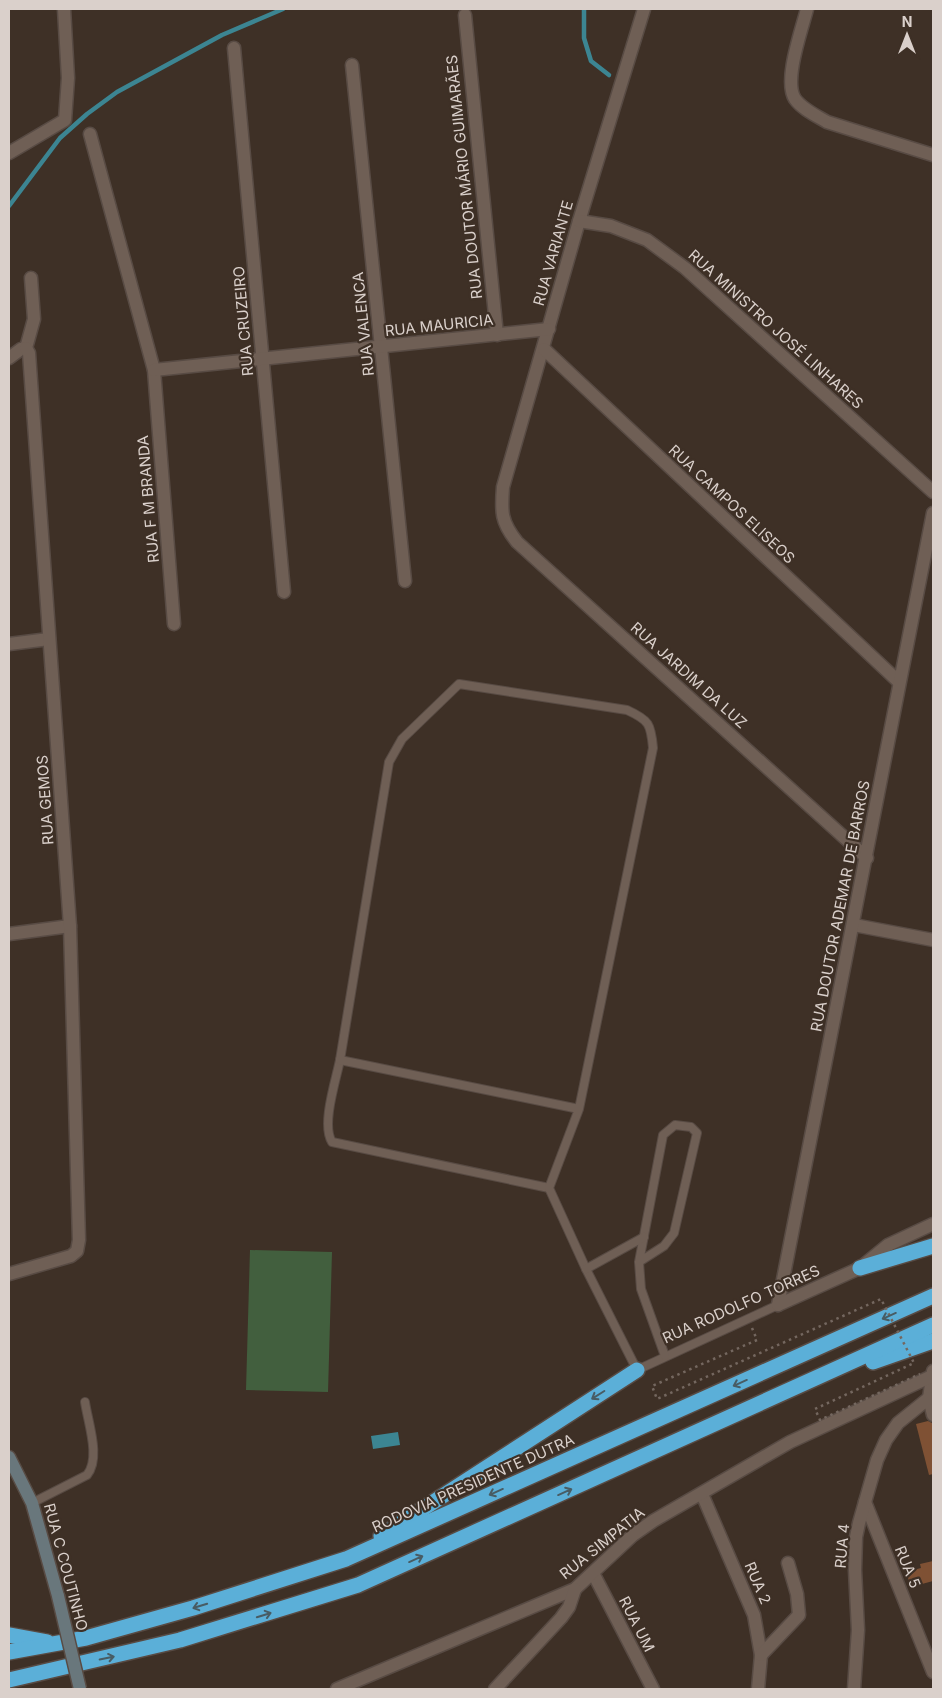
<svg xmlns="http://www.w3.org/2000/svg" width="942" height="1698" viewBox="0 0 942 1698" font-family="Inter,sans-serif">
<rect width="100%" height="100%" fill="#3e3026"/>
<polygon fill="#425f3e" points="250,1250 332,1252 328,1392 246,1390"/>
<polygon fill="#3c8592" points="398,1432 400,1445 373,1449 371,1436"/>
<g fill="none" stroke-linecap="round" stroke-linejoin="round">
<g stroke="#3c8592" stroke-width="4.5">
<polyline points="584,9 584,38 591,61 609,75"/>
<polyline points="9,206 60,138 87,114 117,92 222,35 283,9"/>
</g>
</g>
<g fill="#7f5134">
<polygon points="928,1421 932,1423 933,1426 933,1474 929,1475 916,1424"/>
<polygon points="933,1561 933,1581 911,1587 906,1572 921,1568 920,1564"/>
</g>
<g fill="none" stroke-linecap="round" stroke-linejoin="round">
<g stroke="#584b44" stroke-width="10">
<g id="lane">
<path d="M340 1060C336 1080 321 1125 332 1142L549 1188"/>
<path d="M579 1109 340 1060 389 762 402 739 459 684 627 710C649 720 651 724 653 748L579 1109 549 1188 586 1269 637 1370 778 1305"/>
<polyline points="639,1262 664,1246 674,1233 697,1133 691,1127 675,1125 663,1135 639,1262 641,1289 665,1356"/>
<polyline points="586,1269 644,1237"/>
<path d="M32 1503 87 1475C101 1458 88 1423 85 1402"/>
</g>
</g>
<g stroke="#584b44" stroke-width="15">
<g id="street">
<path d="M644 9 579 221 503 487C501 512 501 522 517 542L867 858"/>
<path d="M807 9C802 29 783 81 795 99 802 109 817 116 827 122L933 155"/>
<polyline points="465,15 497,335"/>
<polyline points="234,48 284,592"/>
<polyline points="352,65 405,581"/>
<polyline points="90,134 154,370 174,624"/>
<polyline points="9,153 65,120 68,78 64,9"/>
<polyline points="579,221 611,226 647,240 685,268 933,492"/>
<polyline points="26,348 34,319 31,278"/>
<polyline points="544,349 899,682"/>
<polyline points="9,358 21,349 26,348"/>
<polyline points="154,370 549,329"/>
<polyline points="9,644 49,639"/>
<polyline points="854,925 933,940"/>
<polyline points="9,934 70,926"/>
<polyline points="9,1274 71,1256 77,1251 79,1240 70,926 29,353 26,348"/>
<polyline points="778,1305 933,513"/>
<polyline points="778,1305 860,1268 888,1245 933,1224"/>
<polyline points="933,1371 929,1398 933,1415"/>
<polyline points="702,1494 754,1615 761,1655 758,1689"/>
<polyline points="865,1502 933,1672"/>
<polyline points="593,1573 653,1689"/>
<polyline points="761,1655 799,1615 797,1594 788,1563"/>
<polyline points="337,1689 575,1589 633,1535 653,1521 790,1442 932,1376"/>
<polyline points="495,1689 561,1618 569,1607 575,1589"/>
<polyline points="854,1689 858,1630 855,1570 856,1537 859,1523 877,1460 886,1440 898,1423 929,1398"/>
</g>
</g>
<g stroke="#584b44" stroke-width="15">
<polyline id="secondary" points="9,1457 32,1503 58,1596"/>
</g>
<g stroke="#584b44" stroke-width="18">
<g id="highway">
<polyline points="860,1268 933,1246"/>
<polyline points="873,1362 933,1341"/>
<polyline points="381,1536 637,1370"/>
<polyline points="9,1635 47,1642"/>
<polyline points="9,1652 86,1638 193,1608 346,1559 933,1296"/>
<polyline points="9,1680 180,1640 358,1585 933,1325"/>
</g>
</g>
<polyline stroke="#74675f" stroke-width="2.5" stroke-dasharray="2.5 4" stroke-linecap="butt" points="752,1328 757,1340"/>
<use href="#lane" stroke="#6f5f55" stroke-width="8"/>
<use href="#street" stroke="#6f5f55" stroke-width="12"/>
<use href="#secondary" stroke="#69777c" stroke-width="12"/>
<use href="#highway" stroke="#5bafd8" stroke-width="15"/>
<g stroke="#584b44" stroke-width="15" stroke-linecap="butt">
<polyline id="secondary-bridge" points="58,1596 80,1689"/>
</g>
<polyline stroke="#74675f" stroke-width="2.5" stroke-dasharray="2.5 4" stroke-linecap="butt" points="757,1340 652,1386 657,1399 881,1299 914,1363 815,1409 820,1420 920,1374"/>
<use href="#secondary-bridge" stroke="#69777c" stroke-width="12"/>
</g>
<defs><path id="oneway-shaft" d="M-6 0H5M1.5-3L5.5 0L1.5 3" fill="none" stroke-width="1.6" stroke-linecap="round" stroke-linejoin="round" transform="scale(1.25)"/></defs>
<g stroke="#485c64">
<use href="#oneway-shaft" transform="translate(889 1316) rotate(156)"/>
<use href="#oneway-shaft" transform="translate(740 1383) rotate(156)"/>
<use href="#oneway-shaft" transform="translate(598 1395) rotate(148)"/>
<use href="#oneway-shaft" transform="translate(496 1492) rotate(156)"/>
<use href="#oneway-shaft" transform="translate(565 1492) rotate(-24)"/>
<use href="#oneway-shaft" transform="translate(416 1559) rotate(-24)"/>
<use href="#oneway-shaft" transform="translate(200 1606) rotate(163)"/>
<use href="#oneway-shaft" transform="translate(264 1615) rotate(-17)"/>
<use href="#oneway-shaft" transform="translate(107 1658) rotate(-12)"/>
</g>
<g text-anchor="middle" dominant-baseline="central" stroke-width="4.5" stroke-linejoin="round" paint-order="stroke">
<g font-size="15" fill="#dad0cb" stroke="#3e3026">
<text transform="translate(464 177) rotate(-96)">RUA DOUTOR MÁRIO GUIMARÃES</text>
<text transform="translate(553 253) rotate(-74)">RUA VARIANTE</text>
<text transform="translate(243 321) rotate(-95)">RUA CRUZEIRO</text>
<text transform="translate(363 324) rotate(-96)">RUA VALENCA</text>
<text transform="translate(439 325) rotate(-6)">RUA MAURICIA</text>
<text transform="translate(776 329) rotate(42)">RUA MINISTRO JOSÉ LINHARES</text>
<text transform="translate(148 499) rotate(-95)">RUA F M BRANDA</text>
<text transform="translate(732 504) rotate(43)">RUA CAMPOS ELISEOS</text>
<text transform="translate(689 675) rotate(42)">RUA JARDIM DA LUZ</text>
<text transform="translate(45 800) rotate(-94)">RUA GEMOS</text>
<text transform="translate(840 906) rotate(-79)">RUA DOUTOR ADEMAR DE BARROS</text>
<text transform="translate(741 1304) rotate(-24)">RUA RODOLFO TORRES</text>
<text transform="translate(473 1483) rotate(-24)">RODOVIA PRESIDENTE DUTRA</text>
<text transform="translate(602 1543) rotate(-39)">RUA SIMPATIA</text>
<text transform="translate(842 1546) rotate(-85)">RUA 4</text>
<text transform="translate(66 1567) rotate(75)">RUA C COUTINHO</text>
<text transform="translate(908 1567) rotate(68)">RUA 5</text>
<text transform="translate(758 1583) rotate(67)">RUA 2</text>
<text transform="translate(637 1624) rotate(63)">RUA UM</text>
</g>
</g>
<rect width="942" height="1698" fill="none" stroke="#dad0cb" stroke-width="20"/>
<g transform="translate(907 35)" stroke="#3e3026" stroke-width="4" paint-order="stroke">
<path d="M0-4L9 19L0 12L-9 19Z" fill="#dad0cb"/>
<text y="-8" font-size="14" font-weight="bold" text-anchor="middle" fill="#dad0cb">N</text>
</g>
</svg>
